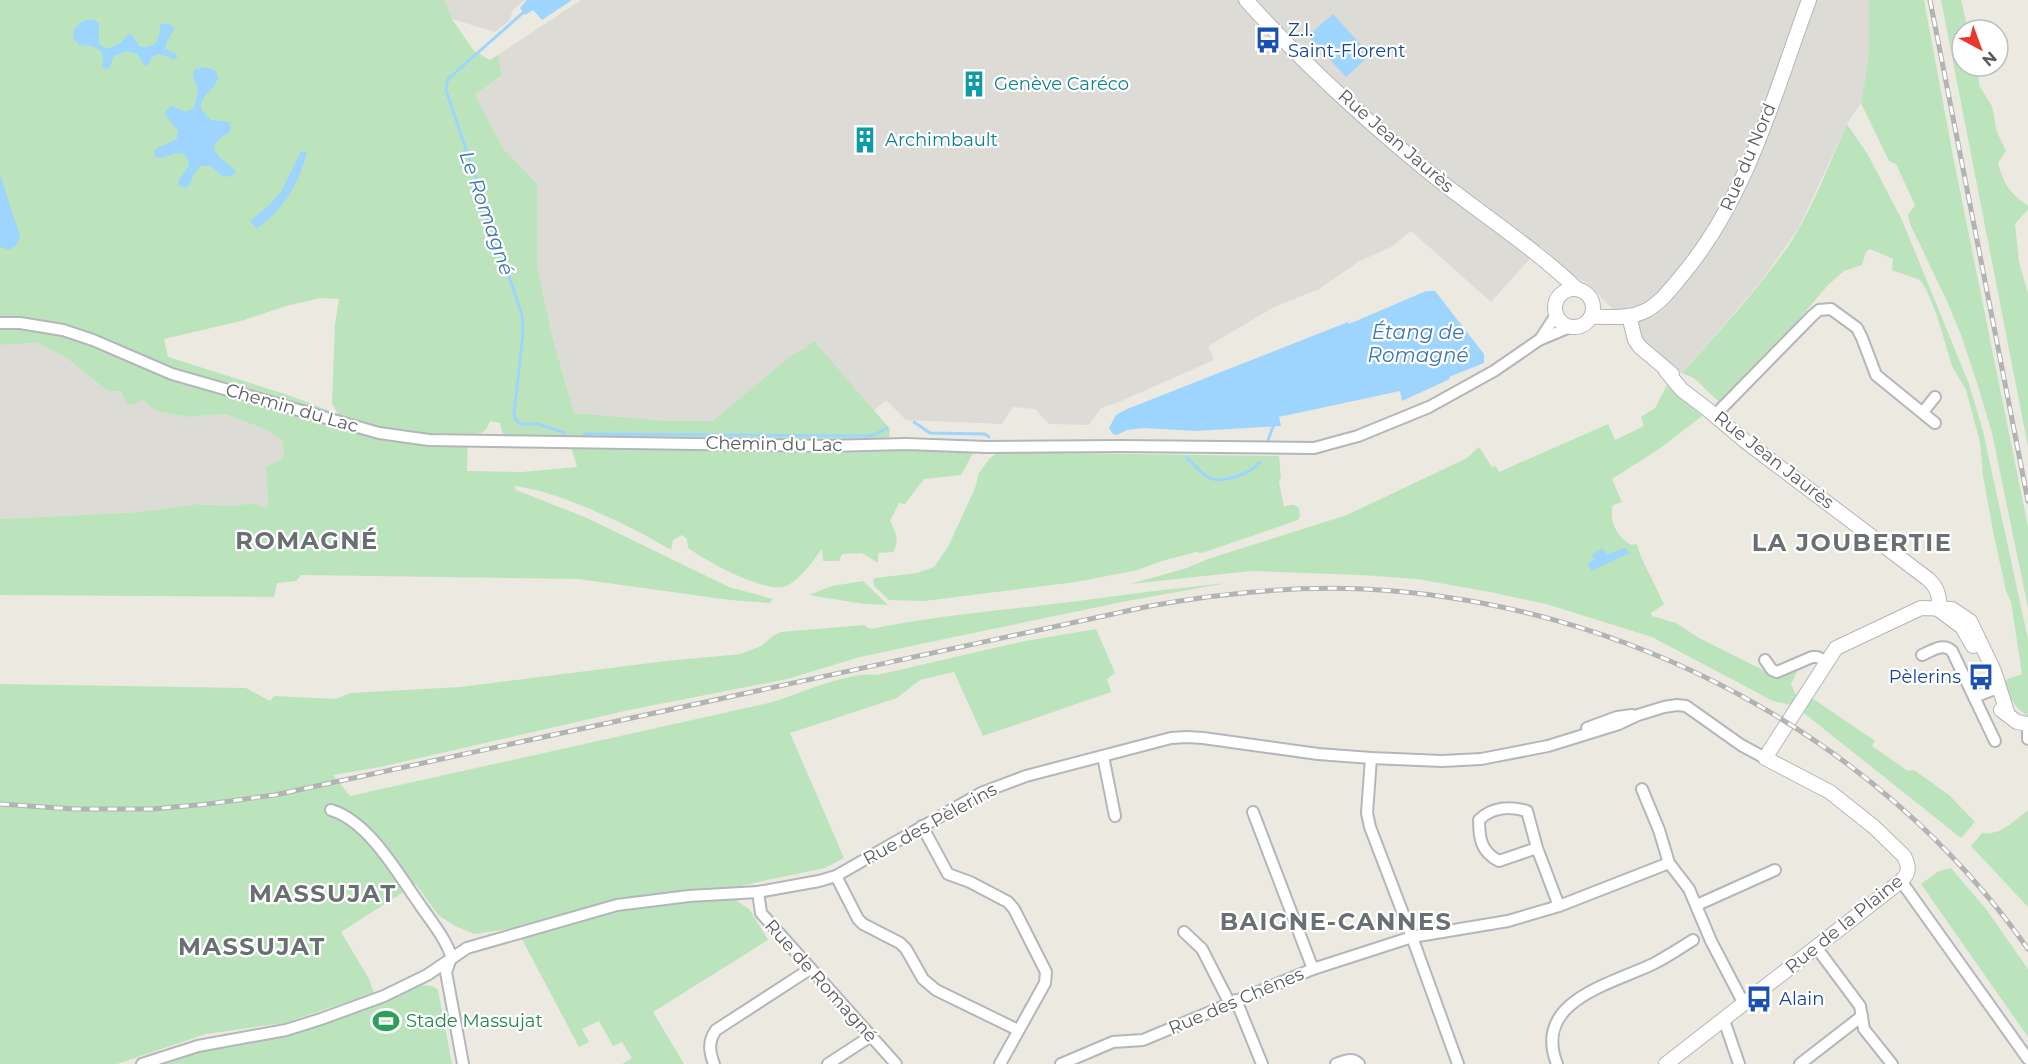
<svg xmlns="http://www.w3.org/2000/svg" width="2028" height="1064" viewBox="0 0 2028 1064" font-family="Montserrat,sans-serif">
<rect width="100%" height="100%" fill="#ece9e0"/>
<g fill="#dddbd5">
<polygon points="445,0 525,0 513,10 509,21 495,32 452,19"/>
<polygon points="581,0 1869,0 1869,54 1861,103 1847,124 1798,229 1762,280 1725,324 1682,373 1678,372 1657,354 1587,283 1573,276 1541,246 1491,302 1411,231 1391,247 1358,262 1319,289 1274,307 1208,346 1214,360 1119,402 1101,408 1089,425 1049,424 1035,409 1013,407 1002,424 906,420 886,400 857,425 668,421 574,413 553,339 537,266 536,184 503,148 475,95 502,75 498,55"/>
<polygon points="37,343 65,357 108,391 121,391 142,398 156,411 187,417 225,414 267,430 277,436 282,441 284,455 280,460 266,467 268,507 263,508 255,503 229,506 196,504 140,512 0,519 0,345"/>
</g>
<g fill="#bce4bc" fill-rule="evenodd">
<path d="M0 0H445L452 19 474 51 490 60 498 55 502 75 475 95 503 148 537 184V266L553 339 574 413 668 421H713L793 354 806 348 814 341 890 429 889 437 880 442 635 437 631 450 974 451 961 475 924 479 905 504 899 503 890 521C896 532 900 541 893 552L878 553V563L862 553 842 554 839 561H823L822 549C813 561 800 580 786 586 765 594 706 561 688 548L687 539 682 535 673 540 671 550C631 526 561 492 515 486L516 490 587 518 729 587 773 599 770 603 730 600 578 579 301 575 296 581 277 583 274 597 0 595V519L140 512 196 504 229 506 255 503 264 508 268 506 266 467 280 460 284 455 282 441 267 430 225 414 187 417 156 411 142 399 134 405 126 403 121 391H108L65 357 37 343 0 345ZM320 298 339 299 335 324 332 403 338 414 288 395 168 357 164 339 241 321 286 306ZM490 421 500 423 502 432 505 435 568 436 577 467 522 472 467 471 468 434C481 434 485 434 490 421Z"/>
<polygon points="1869,0 1924,0 1953,156 2028,527 2028,608 1992,433 1977,383 1961,335 1946,299 1910,224 1908,215 1915,205 1896,164 1889,161 1861,103 1869,54"/>
<path d="M1941 0H1961L1968 30H1962V66H1976L1980 87 1992 106 1997 132 2006 151 1998 163C2004 185 2010 193 2028 206V209L2015 224 2019 262 2028 293V447Z"/>
<path d="M1847 124 1868 155 1902 220 1969 384 1983 431 2028 639V716C2013 707 2010 697 2005 680L2022 674 2011 602 2006 591 1994 536 1983 476 1980 442 1966 390 1952 366 1937 316 1926 289 1920 280 1892 270 1893 259 1870 249 1866 252 1862 265 1844 271 1828 285 1777 345 1719 402 1694 378 1682 373C1719 332 1757 291 1789 245 1813 208 1829 164 1847 124Z"/>
<path d="M1667 385 1702 416 1662 447 1612 479 1622 502 1613 505C1608 522 1618 537 1631 545L1637 544 1641 557 1664 604 1651 613 1652 616 1676 623 1699 638 1775 676 1796 671 1797 672 1791 684 1796 695 1791 705 1773 701 1652 637 1546 604 1495 593 1417 579 1361 575 1251 571 1130 584 1187 568 1208 559 1347 515 1467 458 1479 447 1492 467 1496 466 1499 472 1608 424 1615 440 1644 426 1641 417 1655 408Z"/>
<path d="M999 452 1279 456 1281 478 1279 482 1284 507C1290 505 1293 503 1299 508L1300 517 1298 520 1202 553 1196 552 1162 561 1138 570 1076 582 924 601 889 600 874 586 873 580 875 578 917 573 934 567 948 547 975 488 979 473 989 459Z"/>
<polygon points="863,581 888,605 864,604 809,595 832,586"/>
<path d="M1227 583 1127 601 954 637 860 657 787 679 629 710 380 767 333 775 350 796 773 702C800 693 850 671 877 675L1025 641 1096 629 1115 673 1107 679 1111 692 983 736 954 672 920 680 897 698 790 733 844 858 825 868 735 887 736 900 750 910 768 940 653 1012 684 1064H622L632 1058 622 1042 613 1046 599 1021 582 1029 589 1042 579 1047 516 928 474 934 455 926 438 915 416 884 341 932 369 979 374 993 284 1023 206 1034 117 1064H0V684L246 688 270 701 274 696 336 699 350 693 460 687 666 661 741 654 761 646 774 635 781 632 864 625 870 629C939 615 1008 610 1078 601 1128 594 1177 588 1227 583Z"/>
<polygon points="1812,698 1875,741 1872,746 1908,771 1914,770 1949,795 1975,822 1961,838 1800,710"/>
<path d="M2028 810V907L1971 846 1982 833C2000 836 2014 821 2028 810Z"/>
<polygon points="1951,868 1986,909 2028,969 2028,1037 1921,884 1939,871"/>
<polygon points="426,985 434,987 438,990 452,1064 165,1064 197,1052 294,1032 361,1010 420,986"/>
</g>
<g fill="#9ed5ff">
<polygon points="527,0 572,0 542,20 533,10 525,15 520,8"/>
<polygon points="1333,14 1370,55 1346,77 1308,36"/>
<path d="M93 19 99 23V44L106 49 119 44 129 34 132 35 139 46C155 50 161 39 160 25L165 23 173 26 174 30 167 41 165 48 172 53H175L178 57 173 60C165 54 160 52 151 58L149 64 145 66 137 54 127 51 114 56 109 69 102 68C107 47 96 47 79 45L73 38C72 26 82 20 93 19Z"/>
<path d="M205 67 215 70 218 77C216 91 199 94 201 109L211 120 229 122 231 128 229 133 219 139 214 146C217 161 229 161 236 172L231 176 224 177 210 166H201L195 172 189 186 184 188 178 184 179 179 189 166C185 140 167 162 155 157L154 151C159 144 171 145 177 138L178 131 164 113 171 106 186 112 194 108 198 89C195 81 190 78 195 69Z"/>
<path d="M301 151 307 152C299 185 283 209 257 229L250 221 268 206 281 192Z"/>
<polygon points="0,174 20,236 16,246 8,250 0,247"/>
<polygon points="1426,291 1435,291 1484,354 1484,363 1449,377 1450,379 1402,401 1400,391 1279,417 1281,426 1196,431 1144,428 1127,430 1117,435 1113,434 1109,428 1116,415 1127,409 1348,322 1349,324"/>
<polygon points="1602,548 1607,554 1625,548 1630,553 1591,571 1588,564 1594,559 1592,555"/>
</g>
<g fill="none" stroke-linecap="round" stroke-linejoin="round">
<g stroke="#9ed5ff" stroke-width="3">
<polyline points="525,11 448,79 446,90 522,315 523,334 514,414 516,420 521,424 538,424 565,433"/>
<polyline points="914,422 930,433 985,434 989,437"/>
<polyline points="584,434 866,436 874,435 887,428"/>
<polyline points="1268,440 1273,427"/>
<path d="M1187 458C1194 464 1200 473 1208 477 1221 485 1252 473 1260 462"/>
</g>
<g stroke="#b3b6bb" stroke-width="14">
<g id="minor">
<polyline points="0,323 20,323 63,330 93,340 172,374 379,433 429,440 826,446 906,444 986,447 1121,446 1314,448 1358,436 1429,407 1494,371 1539,340 1570,327"/>
<polyline points="1541,338 1556,315"/>
<polyline points="1923,412 1935,397"/>
<polyline points="1715,415 1812,316 1819,310 1831,309 1857,328 1862,338 1876,375 1935,423"/>
<path d="M1922 655C1932 651 1943 642 1952 651L1995 741"/>
<polyline points="1765,660 1772,670 1777,672 1812,657 1817,657 1826,661"/>
<polyline points="1974,697 2000,687"/>
<polyline points="2028,724 2028,739"/>
<polyline points="1587,728 1617,717 1632,715"/>
<polyline points="1103,756 1115,816"/>
<polyline points="1371,758 1367,813 1370,827 1412,937 1458,1064"/>
<path d="M331 810C368 821 397 872 418 902 430 920 445 937 452 958"/>
<polyline points="1253,812 1313,969"/>
<polyline points="922,826 948,874 970,882 1008,902 1014,909 1046,972 1045,983 1000,1064"/>
<path d="M1537 848 1499 861C1481 852 1479 838 1479 820 1492 807 1510 806 1527 811L1537 848 1559 906"/>
<polyline points="1669,863 1689,889 1711,941 1744,1004"/>
<polyline points="836,876 858,919 863,924 900,943 906,949 923,979 936,990 1018,1030"/>
<polyline points="1901,881 2028,1059"/>
<polyline points="758,892 761,913 896,1064"/>
<polyline points="1697,905 1775,870"/>
<polyline points="1184,932 1202,949 1229,1002"/>
<polyline points="1816,947 1860,1006 1864,1029 1892,1064"/>
<polyline points="451,958 446,972 463,1064"/>
<polyline points="1236,1000 1262,1064"/>
<polyline points="1724,1020 1739,1064"/>
<polyline points="142,1064 198,1046 286,1030 321,1019 384,996 427,975 467,948 617,905 689,896 758,892 819,881 836,876 981,793 1026,776 1171,738 1187,737 1203,738 1318,754 1371,758 1442,761 1481,759 1548,746 1619,724 1638,715 1664,707 1677,705 1686,706 1741,745 1765,758"/>
<path d="M714 1064C709 1051 708 1041 716 1030L810 969"/>
<polyline points="828,1064 871,1036"/>
<polyline points="1061,1064 1113,1042 1143,1040 1313,969 1412,937 1508,921 1559,906 1669,863 1659,830 1642,789"/>
<path d="M1336 1064C1344 1061 1352 1057 1359 1064"/>
<path d="M1557 1064C1532 1001 1611 984 1653 964 1667 957 1680 948 1693 940"/>
<polyline points="1800,1064 1862,1016"/>
</g>
</g>
<g stroke="#b3b6bb" stroke-width="16">
<g id="tertiary">
<path d="M1246 0C1302 62 1365 120 1430 173 1478 212 1532 246 1577 289"/>
<circle cx="1574" cy="308" r="19"/>
<polyline points="1629,316 1635,340 1640,347 1672,374"/>
<path d="M1591 317C1609 316 1627 320 1645 311 1661 303 1672 287 1684 273 1749 194 1774 94 1809 0"/>
<path d="M1666 371 1682 390 1707 409 1745 441 1928 579C1937 587 1941 598 1938 609"/>
<polyline points="1938,609 1962,627 1973,646"/>
<polyline points="2001,710 2017,722 2028,724"/>
<path d="M1666 1064 1901 881C1910 873 1909 866 1904 856L1874 827 1830 792 1765 758 1836 648 1921 608 1952 609 1970 621 1994 671 2008 715"/>
</g>
</g>
<use href="#minor" stroke="#fff" stroke-width="10"/>
<use href="#tertiary" stroke="#fff" stroke-width="14"/>
<g stroke="#b2b3b3" stroke-width="5">
<g id="rail">
<polyline points="1930,0 2028,501"/>
<path d="M0 804 74 809H152L208 804 275 795 1150 606C1221 593 1292 586 1364 589 1625 602 1877 735 2028 949"/>
</g>
</g>
<use href="#rail" stroke="#fff" stroke-width="3" stroke-dasharray="9" stroke-linecap="butt"/>
</g>
<defs>
<g id="bus-bare" transform="scale(2.07)"><path d="M-5-6H5V4H4V6H2V4H-2V6H-4V4H-5ZM-3.5-4V0h7V-4ZM-3.5 1.2v1.5H-2V1.2ZM2 1.2v1.5H3.5V1.2Z" fill="#1a4fb4" stroke="#fff" stroke-width="2.5" paint-order="stroke"/></g>
<g id="building-bare" transform="scale(2.07)"><path d="M-4-6H4V6H1V3H-1V6H-4ZM-2.5-4.3h1.7v1.8h-1.7ZM.8-4.3h1.7v1.8H.8ZM-2.5-1h1.7V.8h-1.7ZM.8-1h1.7V.8H.8Z" fill="#0f9aa8" stroke="#fff" stroke-width="2.5" paint-order="stroke"/></g>
<g id="stadium-bare" transform="scale(2.07)"><path d="M0-5a6.5 5 0 1 0 0 10a6.5 5 0 1 0 0-10ZM-3.5-1.8h7v3.6h-7Z" fill="#2e9e5b" stroke="#fff" stroke-width="2.5" paint-order="stroke"/></g>
</defs>
<g fill-rule="evenodd">
<use href="#bus-bare" x="1268" y="40"/>
<use href="#building-bare" x="974" y="84"/>
<use href="#building-bare" x="865" y="140"/>
<use href="#bus-bare" x="1981" y="677"/>
<use href="#bus-bare" x="1759" y="999"/>
<use href="#stadium-bare" x="386" y="1021"/>
</g>
<g text-anchor="middle" dominant-baseline="central" stroke-width="4.5" stroke-linejoin="round" paint-order="stroke">
<g font-size="18" fill="#164399" stroke="#fff" text-anchor="start">
<text x="1288" y="30">Z.I.<tspan x="1288" dy="21">Saint-Florent</tspan></text>
<text x="1961" y="677" text-anchor="end">Pèlerins</text>
<text x="1779" y="999">Alain</text>
</g>
<g font-size="18" fill="#0d838f" stroke="#fff" text-anchor="start">
<text x="994" y="84">Genève Caréco</text>
<text x="885" y="140">Archimbault</text>
</g>
<g font-size="18" fill="#595d61" stroke="#fff">
<text transform="translate(1396 141) rotate(41)">Rue Jean Jaurès</text>
<text transform="translate(1748 157) rotate(-67)">Rue du Nord</text>
<text transform="translate(292 408) rotate(16)">Chemin du Lac</text>
<text transform="translate(774 444) rotate(1)">Chemin du Lac</text>
<text transform="translate(1774 460) rotate(38)">Rue Jean Jaurès</text>
<text transform="translate(930 824) rotate(-29)">Rue des Pèlerins</text>
<text transform="translate(1844 924) rotate(-39)">Rue de la Plaine</text>
<text transform="translate(821 981) rotate(48)">Rue de Romagné</text>
<text transform="translate(1236 1001) rotate(-23)">Rue des Chênes</text>
</g>
<g font-size="18" fill="#27864d" stroke="#fff" text-anchor="start">
<text x="406" y="1021">Stade Massujat</text>
</g>
<g font-size="20" font-style="italic" fill="#3c75af" stroke="#fff">
<text transform="translate(487 213) rotate(71)">Le Romagné</text>
<text x="1418" y="332">Étang de<tspan x="1418" dy="23">Romagné</tspan></text>
</g>
<g font-size="24" font-weight="bold" letter-spacing="1.5" fill="#6a6f73" stroke="#fff">
<text x="307" y="540">ROMAGNÉ</text>
<text x="1852" y="542">LA JOUBERTIE</text>
<text x="323" y="893">MASSUJAT</text>
<text x="1336" y="921">BAIGNE-CANNES</text>
<text x="252" y="946">MASSUJAT</text>
</g>
</g>
<g transform="translate(1980 48) rotate(139)"><circle r="28" fill="#ffffff" stroke="#bdbec0" stroke-width="1.5"/>
<path d="M0-4.5L10 22L0 15L-10 22Z" fill="#e8382a"/>
<text y="-9" font-size="16" font-weight="bold" text-anchor="middle" fill="#595d61">N</text>
</g>
</svg>
